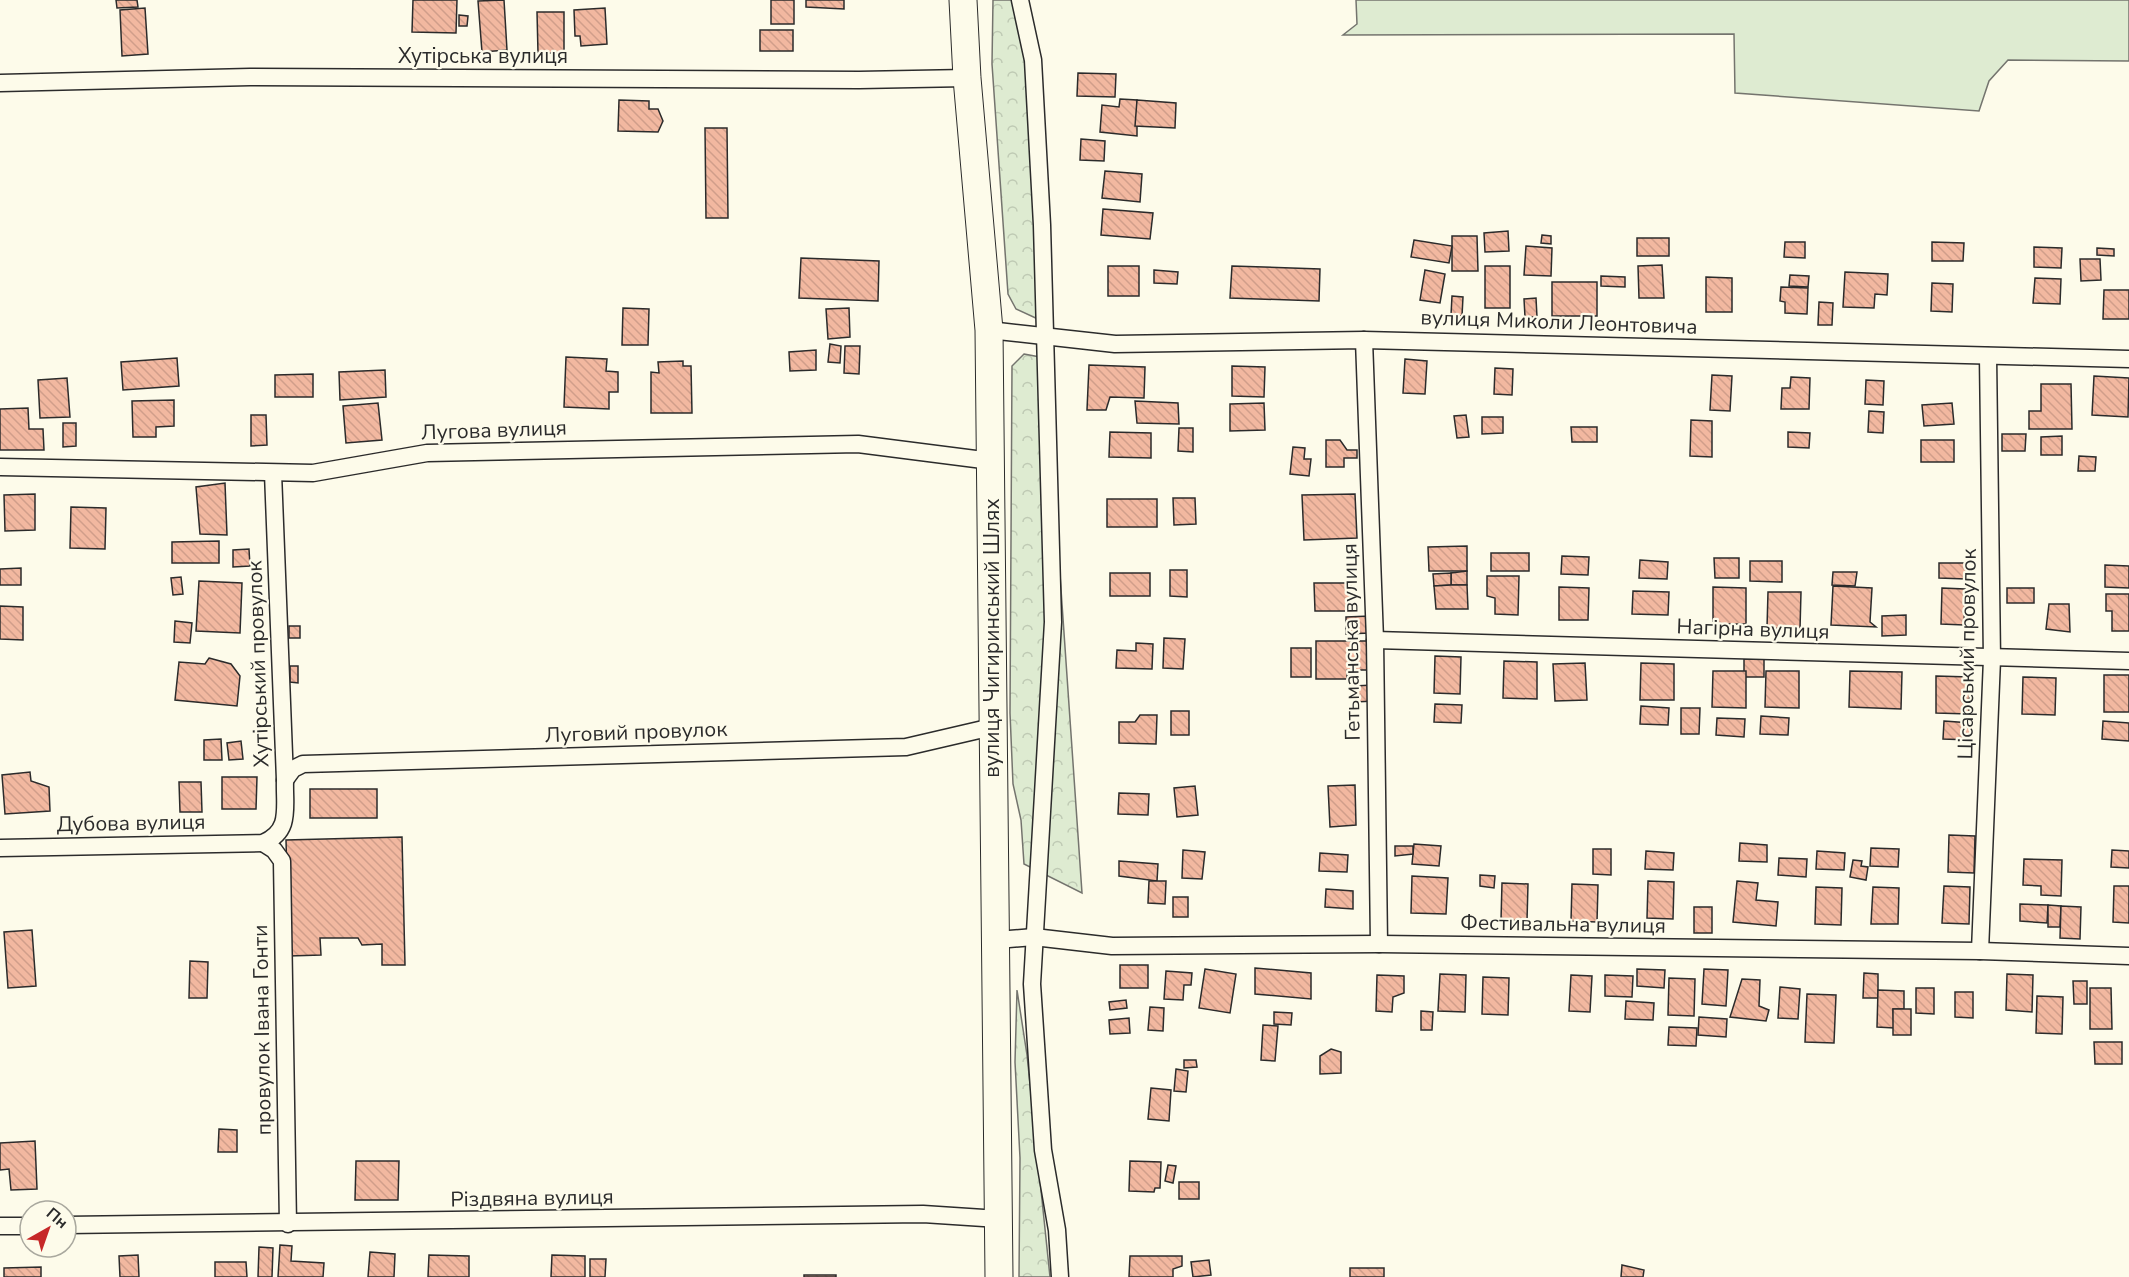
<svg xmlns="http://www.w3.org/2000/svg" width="2129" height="1277" viewBox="0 0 2129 1277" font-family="'Nunito Sans',sans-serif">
<defs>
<pattern id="forest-crowns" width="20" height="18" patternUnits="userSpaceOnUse" patternTransform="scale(1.5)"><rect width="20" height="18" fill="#deebd1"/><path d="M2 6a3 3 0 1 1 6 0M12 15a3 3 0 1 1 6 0" fill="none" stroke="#bfcab4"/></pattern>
<pattern id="building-back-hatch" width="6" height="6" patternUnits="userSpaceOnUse" patternTransform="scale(1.5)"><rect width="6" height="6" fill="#f2b8a0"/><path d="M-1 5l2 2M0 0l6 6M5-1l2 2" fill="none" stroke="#d09e8a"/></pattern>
</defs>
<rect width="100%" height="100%" fill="#fdfbea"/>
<g fill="url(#forest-crowns)" stroke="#74746e" stroke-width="1.5">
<polygon points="993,0 1022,0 1040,320 1016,309 1008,294 992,64"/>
<polygon points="1024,354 1045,358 1082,893 1024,864 1021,820 1013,784 1010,713 1012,366"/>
<polygon points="1017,990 1027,1055 1050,1277 1019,1277 1020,1158 1015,1062"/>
</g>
<polygon fill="#deebd1" stroke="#74746e" stroke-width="1.5" points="1356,0 2129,0 2129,61 2008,60 1989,81 1979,111 1735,93 1734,34 1343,35 1357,24"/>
<g fill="url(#building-back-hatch)" stroke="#2b2b2b" stroke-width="1.5">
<polygon points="116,0 137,0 138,7 117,8"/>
<polygon points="413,0 457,0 456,33 412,32"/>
<polygon points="504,0 507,50 482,52 478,1"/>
<rect x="771" y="0" width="23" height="24"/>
<polygon points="806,0 844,0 844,9 806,7"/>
<polygon points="145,8 148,54 122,56 120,10"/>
<polygon points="605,8 607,44 581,46 580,36 575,36 574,10"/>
<polygon points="537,12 564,12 564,53 538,53"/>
<polygon points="459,15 468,16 467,26 459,26"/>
<rect x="760" y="30" width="33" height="21"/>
<polygon points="1078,73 1116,74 1115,97 1077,96"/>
<polygon points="1120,99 1137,100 1137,136 1100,132 1102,105 1119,107"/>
<polygon points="619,100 649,101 649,109 658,109 663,121 658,132 618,131"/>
<polygon points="1137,100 1176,103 1175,128 1135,126"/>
<polygon points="705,128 727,128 728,218 706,218"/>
<polygon points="1081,139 1105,141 1104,161 1080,160"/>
<polygon points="1105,171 1142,174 1140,202 1102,198"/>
<polygon points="1103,209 1153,213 1150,239 1101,235"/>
<polygon points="1508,231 1509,251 1485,252 1484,233"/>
<polygon points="1542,235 1551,236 1551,244 1541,243"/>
<polygon points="1452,236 1477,236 1478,271 1452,271"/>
<rect x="1637" y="238" width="32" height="18"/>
<polygon points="1414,240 1452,246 1449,263 1411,257"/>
<polygon points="1785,242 1805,242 1805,258 1784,257"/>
<polygon points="1932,242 1964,243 1963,261 1932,261"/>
<polygon points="1526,246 1552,248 1551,276 1524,275"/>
<polygon points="2034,247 2062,248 2061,268 2034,267"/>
<polygon points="2097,248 2114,249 2114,256 2097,255"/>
<polygon points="801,258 879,261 878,301 799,298"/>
<polygon points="2080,259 2100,259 2101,280 2081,281"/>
<polygon points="1662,265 1664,298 1639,298 1638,266"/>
<rect x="1108" y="266" width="31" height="30"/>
<polygon points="1232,266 1320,269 1319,301 1230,298"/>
<rect x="1485" y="266" width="25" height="42"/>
<polygon points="1154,270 1178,272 1177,284 1154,283"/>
<polygon points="1425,270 1445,274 1440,303 1420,300"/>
<polygon points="1845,272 1888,274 1887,295 1875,294 1874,308 1843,307"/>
<polygon points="1790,275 1809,276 1808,287 1789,286"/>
<polygon points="1601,276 1625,277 1625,287 1601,286"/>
<polygon points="1706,277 1732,278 1732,312 1706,312"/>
<polygon points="2035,278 2061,279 2060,304 2033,303"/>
<rect x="1552" y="282" width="45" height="34"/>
<polygon points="1932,283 1953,284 1952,312 1931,311"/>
<polygon points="1781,287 1808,288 1807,314 1785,313 1785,302 1780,301"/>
<polygon points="2104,290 2129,290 2129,319 2103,319"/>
<polygon points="1452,296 1463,297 1462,316 1451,315"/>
<polygon points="1536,298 1537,317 1525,317 1524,299"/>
<polygon points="1819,302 1833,303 1832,325 1818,325"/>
<polygon points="623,308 649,309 648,345 622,345"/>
<polygon points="849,308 850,337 828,339 826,309"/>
<polygon points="830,344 841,346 840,363 828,362"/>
<polygon points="845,346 860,346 859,374 844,373"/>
<polygon points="816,350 816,370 790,371 789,352"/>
<polygon points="566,357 607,359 606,371 618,372 618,392 609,392 609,409 564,407"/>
<polygon points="177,358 179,386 123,390 121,362"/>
<polygon points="1405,359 1427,361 1425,394 1403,393"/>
<polygon points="683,361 683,366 691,366 692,413 651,413 651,372 659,373 658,362"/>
<polygon points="1089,365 1145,367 1144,398 1110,397 1106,410 1087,410"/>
<polygon points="1232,366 1265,367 1264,397 1232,396"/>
<polygon points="1495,368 1513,369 1512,395 1494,394"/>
<polygon points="385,370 386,397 340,400 339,372"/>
<polygon points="313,374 313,397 275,397 275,375"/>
<polygon points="1712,375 1732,376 1730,411 1710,410"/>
<polygon points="2094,376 2129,378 2128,417 2092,415"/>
<polygon points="1791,377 1810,378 1809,409 1781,409 1782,388 1790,388"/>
<polygon points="67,378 70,417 40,418 38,380"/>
<polygon points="1866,380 1884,381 1883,405 1865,404"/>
<polygon points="2041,384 2071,384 2072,429 2029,429 2029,411 2041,411"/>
<polygon points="174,400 174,426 156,427 156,437 133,437 132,401"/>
<polygon points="1135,401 1178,403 1179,424 1137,423"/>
<polygon points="378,403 382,440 346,443 343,406"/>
<polygon points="1264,403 1265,430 1230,431 1230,404"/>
<polygon points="1952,403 1954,424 1924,426 1922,405"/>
<polygon points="28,408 29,429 43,429 44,450 0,450 0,409"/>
<polygon points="1869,411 1884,412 1883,433 1868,432"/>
<polygon points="251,415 266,415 267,445 251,446"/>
<polygon points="1466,415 1469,437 1457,438 1454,416"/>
<polygon points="1482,417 1503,417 1503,433 1482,434"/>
<polygon points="1691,420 1712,421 1712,457 1690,456"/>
<polygon points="63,423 76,423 76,446 63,447"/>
<polygon points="1571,427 1597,427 1597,442 1572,442"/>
<polygon points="1179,428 1193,428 1193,452 1178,451"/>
<polygon points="1110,432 1151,433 1151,458 1109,457"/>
<polygon points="1788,432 1810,433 1809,448 1788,447"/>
<polygon points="2002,434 2026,434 2025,451 2002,451"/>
<polygon points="2062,436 2062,455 2041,455 2041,437"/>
<polygon points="1326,440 1340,440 1347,450 1357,450 1357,458 1344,458 1344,467 1326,467"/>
<rect x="1921" y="440" width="33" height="22"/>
<polygon points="1293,447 1305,448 1304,459 1311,459 1309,476 1290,474"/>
<polygon points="2079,456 2096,457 2095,471 2078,471"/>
<polygon points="225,483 227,535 200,534 196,487"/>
<polygon points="35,494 35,530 5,531 4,495"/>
<polygon points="1355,494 1357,538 1304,540 1302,495"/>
<polygon points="1173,498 1195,498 1196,524 1174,525"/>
<rect x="1107" y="499" width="50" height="28"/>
<polygon points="71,507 106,508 105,549 70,548"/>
<polygon points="219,541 219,563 172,563 172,542"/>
<polygon points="1467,546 1467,571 1429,571 1428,547"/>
<polygon points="249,549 250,566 233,567 233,550"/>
<rect x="1491" y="553" width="38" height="18"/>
<polygon points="1562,556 1589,557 1588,575 1561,574"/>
<polygon points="1714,558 1739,558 1739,578 1715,578"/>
<polygon points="1640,560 1668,562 1667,579 1639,578"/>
<polygon points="1750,561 1782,561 1782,582 1750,581"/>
<polygon points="1939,563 1966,563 1966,579 1939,578"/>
<polygon points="2105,565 2129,566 2129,588 2105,587"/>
<polygon points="21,568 21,585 0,585 0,569"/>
<polygon points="1170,570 1187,570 1187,597 1170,596"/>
<polygon points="1467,571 1467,585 1451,585 1451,573"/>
<polygon points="1833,572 1857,572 1855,586 1832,585"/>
<rect x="1110" y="573" width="40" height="23"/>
<polygon points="1451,573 1451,585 1434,586 1433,574"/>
<polygon points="1487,576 1519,576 1518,615 1495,614 1495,598 1487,596"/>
<polygon points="181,577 183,594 173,595 171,578"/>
<polygon points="199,581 242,583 240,633 196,631"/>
<polygon points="1314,583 1351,583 1352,611 1315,611"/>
<polygon points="1451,585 1467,585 1468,609 1436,609 1434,586"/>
<polygon points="1833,586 1872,588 1870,622 1876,627 1831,625"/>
<polygon points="1559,587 1589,588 1588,620 1559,620"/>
<polygon points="1713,587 1746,588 1746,624 1713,624"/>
<polygon points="1942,588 1965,589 1964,625 1941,624"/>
<rect x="2007" y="588" width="27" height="15"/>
<polygon points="1633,591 1669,592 1668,615 1632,614"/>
<polygon points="1768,592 1801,592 1800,629 1767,628"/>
<polygon points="2106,594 2129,594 2129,631 2112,631 2112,611 2106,611"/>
<polygon points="2049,604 2069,604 2070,632 2046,629"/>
<polygon points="0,606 23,607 23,640 0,639"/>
<polygon points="1906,615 1906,635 1882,636 1882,616"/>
<polygon points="1370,616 1370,633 1346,634 1346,617"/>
<polygon points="175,621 192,623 190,643 174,642"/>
<rect x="289" y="626" width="11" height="12"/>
<polygon points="1164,638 1185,639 1183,669 1163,668"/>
<polygon points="1316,641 1369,641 1370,670 1347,670 1347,679 1316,679"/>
<polygon points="1136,643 1153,644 1152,669 1116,668 1117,650 1136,651"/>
<rect x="1291" y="648" width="20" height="29"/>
<polygon points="1435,656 1461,657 1460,694 1434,693"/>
<polygon points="209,658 231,664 240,676 237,706 175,700 179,662 205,664"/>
<rect x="1744" y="659" width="20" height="18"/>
<polygon points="1504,661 1537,662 1537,699 1503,698"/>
<polygon points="1585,663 1587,700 1555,701 1553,664"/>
<polygon points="1641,663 1674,664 1674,700 1640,700"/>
<polygon points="290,666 298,666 298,683 290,682"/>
<polygon points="1713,671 1746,671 1746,708 1712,707"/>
<polygon points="1766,671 1799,671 1799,708 1765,707"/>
<polygon points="1850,671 1902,672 1901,709 1849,707"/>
<rect x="2104" y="675" width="25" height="37"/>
<polygon points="1936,676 1970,677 1969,714 1936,713"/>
<polygon points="2023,677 2056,678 2055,715 2022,714"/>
<polygon points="1373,685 1374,701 1355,702 1354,686"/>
<polygon points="1435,704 1462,705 1461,723 1434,722"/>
<polygon points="1641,706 1669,708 1668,725 1640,724"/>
<polygon points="1681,708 1700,708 1699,734 1681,734"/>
<rect x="1171" y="711" width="18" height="24"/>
<polygon points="1140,715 1157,715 1156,744 1119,743 1119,722 1135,722"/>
<polygon points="1761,716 1789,718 1788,735 1760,734"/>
<polygon points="1717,718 1745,719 1744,737 1716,735"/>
<polygon points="1944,721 1971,723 1970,740 1943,739"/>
<polygon points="2103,721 2129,723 2129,741 2102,739"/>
<polygon points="221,739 222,760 204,760 204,740"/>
<polygon points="241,741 243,759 229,760 227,743"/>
<polygon points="30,772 31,781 49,787 50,811 5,814 2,775"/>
<polygon points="222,777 257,777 256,809 222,809"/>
<polygon points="179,782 201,782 202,812 180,812"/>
<polygon points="1355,785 1356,825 1330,827 1328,786"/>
<polygon points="1195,786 1198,815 1177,817 1174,788"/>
<rect x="310" y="789" width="67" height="29"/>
<polygon points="1119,793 1149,794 1148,815 1118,814"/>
<polygon points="1949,835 1975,836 1974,873 1948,872"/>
<polygon points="402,837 405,965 382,965 382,944 362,945 358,938 320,938 321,955 289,956 286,840"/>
<polygon points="1740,843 1767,845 1767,862 1739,861"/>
<polygon points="1414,844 1441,846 1439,866 1412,864"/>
<polygon points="1395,846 1413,846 1413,854 1395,856"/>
<polygon points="1871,848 1899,849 1898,867 1870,866"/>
<polygon points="1593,849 1611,849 1611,875 1593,874"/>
<polygon points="1183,850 1205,852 1202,879 1182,878"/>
<polygon points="2112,850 2129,851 2129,868 2111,867"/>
<polygon points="1646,851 1674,853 1673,870 1645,869"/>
<polygon points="1817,851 1845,853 1844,870 1816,869"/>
<polygon points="1320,853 1348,855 1347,872 1319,871"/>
<polygon points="1779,858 1807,859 1806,877 1778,875"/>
<polygon points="2024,859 2062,860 2061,896 2041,895 2041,886 2023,885"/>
<polygon points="1853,860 1862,861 1861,866 1868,867 1866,880 1850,877"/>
<polygon points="1119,861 1158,864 1157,881 1119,876"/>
<polygon points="1480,875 1495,876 1494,888 1480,886"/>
<polygon points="1412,876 1448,878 1446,914 1411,913"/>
<polygon points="1149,881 1166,881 1165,904 1148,903"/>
<polygon points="1648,881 1674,882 1673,919 1647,918"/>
<polygon points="1737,881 1758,883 1756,900 1778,902 1776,926 1733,922"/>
<polygon points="1502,883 1528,884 1527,921 1501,920"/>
<polygon points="1572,884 1598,885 1597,922 1571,921"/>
<polygon points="1944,886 1970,887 1969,924 1942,923"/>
<polygon points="2114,886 2129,886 2129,923 2113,922"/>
<polygon points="1816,887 1842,888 1841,925 1815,924"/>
<polygon points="1873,887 1899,888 1898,924 1871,924"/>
<polygon points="1326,889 1353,891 1353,909 1325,907"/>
<rect x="1173" y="897" width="15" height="20"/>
<polygon points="2020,904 2048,905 2047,923 2020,921"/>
<polygon points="2048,905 2061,906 2060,927 2048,927"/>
<polygon points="2061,906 2081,907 2080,939 2060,938"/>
<rect x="1694" y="907" width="18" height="26"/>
<polygon points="32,930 36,986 8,988 4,932"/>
<polygon points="190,961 208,962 207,998 189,998"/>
<rect x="1120" y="965" width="28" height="23"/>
<polygon points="1255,968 1311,973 1311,999 1255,994"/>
<polygon points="1205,969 1236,974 1230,1013 1199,1008"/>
<polygon points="1637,969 1665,970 1664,988 1637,986"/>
<polygon points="1704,969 1728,970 1726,1006 1702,1004"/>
<polygon points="1166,971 1192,973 1191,985 1184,985 1183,1000 1164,999"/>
<polygon points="1864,973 1878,974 1878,998 1863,998"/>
<polygon points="1440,974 1466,975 1465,1012 1438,1011"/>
<polygon points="2007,974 2033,975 2032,1012 2006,1010"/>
<polygon points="1377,975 1404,976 1404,993 1393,997 1392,1012 1376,1011"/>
<polygon points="1571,975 1592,976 1590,1012 1569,1011"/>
<polygon points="1605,975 1633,976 1632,997 1605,996"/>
<polygon points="1483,977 1509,978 1508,1015 1482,1014"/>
<polygon points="1669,978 1695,979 1694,1016 1668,1015"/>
<polygon points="1742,979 1760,980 1759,1006 1769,1010 1766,1021 1730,1017"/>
<polygon points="2073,981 2087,981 2087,1004 2074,1004"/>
<polygon points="1780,987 1800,989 1798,1019 1778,1018"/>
<polygon points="1916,988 1934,988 1934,1014 1916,1013"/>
<polygon points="2090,988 2111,988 2112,1029 2090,1029"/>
<polygon points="1878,990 1904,991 1904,1009 1893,1009 1894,1028 1877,1027"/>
<polygon points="1955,992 1973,992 1973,1018 1955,1017"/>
<polygon points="1807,994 1836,995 1834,1043 1805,1042"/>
<polygon points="2037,996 2063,997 2062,1034 2036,1033"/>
<polygon points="1126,1000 1127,1008 1110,1010 1109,1002"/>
<polygon points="1626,1001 1654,1003 1653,1020 1625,1019"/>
<polygon points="1150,1007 1164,1008 1163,1031 1148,1030"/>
<rect x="1893" y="1009" width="18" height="26"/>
<polygon points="1421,1011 1433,1012 1432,1030 1421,1030"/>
<polygon points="1274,1012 1292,1013 1291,1025 1274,1024"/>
<polygon points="1699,1017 1727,1019 1726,1037 1698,1035"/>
<polygon points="1129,1018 1130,1033 1110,1034 1109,1020"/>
<polygon points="1263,1025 1278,1026 1275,1061 1261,1060"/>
<polygon points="1669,1027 1697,1028 1696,1046 1668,1045"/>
<polygon points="2094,1042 2122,1042 2122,1064 2095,1064"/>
<polygon points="1331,1049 1341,1052 1341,1073 1320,1074 1320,1056"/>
<polygon points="1184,1060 1196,1060 1197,1067 1184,1068"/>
<polygon points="1176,1069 1188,1071 1186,1092 1174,1091"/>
<polygon points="1151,1088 1171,1090 1169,1121 1148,1119"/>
<polygon points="219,1129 237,1130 237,1152 218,1152"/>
<polygon points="35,1141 37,1189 11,1190 9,1169 0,1170 0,1143"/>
<polygon points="356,1161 399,1161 398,1200 355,1200"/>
<polygon points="1130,1161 1161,1162 1160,1188 1155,1188 1154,1192 1129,1191"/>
<polygon points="1168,1165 1176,1166 1173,1183 1165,1181"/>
<rect x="1179" y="1182" width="20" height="17"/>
<polygon points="280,1245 292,1246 291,1261 324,1263 323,1277 278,1277"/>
<polygon points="259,1247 273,1248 272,1277 258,1277"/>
<polygon points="370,1252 395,1254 394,1277 368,1277"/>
<polygon points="138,1255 139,1277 120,1277 119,1256"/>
<polygon points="429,1255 469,1256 469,1277 428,1277"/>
<polygon points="552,1255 585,1256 585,1277 551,1277"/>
<polygon points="1130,1256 1182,1256 1182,1266 1173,1269 1173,1277 1129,1277"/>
<polygon points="590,1259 606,1259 605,1277 590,1277"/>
<polygon points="1209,1260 1211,1275 1193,1277 1191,1262"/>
<polygon points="215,1262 246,1262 247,1277 215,1277"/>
<polygon points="1622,1265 1644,1270 1643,1277 1621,1277"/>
<polygon points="41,1267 41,1277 4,1277 4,1268"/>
<rect x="1350" y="1268" width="34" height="9"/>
<rect x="804" y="1275" width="32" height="2"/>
</g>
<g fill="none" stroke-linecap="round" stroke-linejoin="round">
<g stroke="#2b2b2b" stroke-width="19">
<g id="street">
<polyline points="1020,0 1033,60 1042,225 1053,622 1032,984 1043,1150 1057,1230 1060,1277"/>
<polyline points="0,83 250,77 859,80 967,78"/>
<polyline points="989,330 1115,344 1364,340 2129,359"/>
<polyline points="1364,340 1375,640 1379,944"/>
<polyline points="0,467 313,473 427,453 858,444 991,461"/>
<polyline points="1375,640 2129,661"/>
<polyline points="285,780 293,769 303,764 906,747 992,727"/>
<polyline points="263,843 274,850 282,861 288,1224"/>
<path d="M0 848 263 843C292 831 284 807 285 780L273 473"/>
<polyline points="997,940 1034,937 1112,946 1379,944 1980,951 2129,956"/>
<polyline points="1980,951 1992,659 1988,356"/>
<polyline points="66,1225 923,1214 999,1219"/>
<polyline points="0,1226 30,1226"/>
</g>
</g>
<g stroke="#2b2b2b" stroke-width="29">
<polyline id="primary" points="963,0 967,78 989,330 999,1277"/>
</g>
<use href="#street" stroke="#fdfbea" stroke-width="16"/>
<use href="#primary" stroke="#fdfbea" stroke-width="27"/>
</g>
<g text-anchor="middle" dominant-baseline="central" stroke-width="4.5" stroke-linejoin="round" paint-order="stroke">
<g font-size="21" fill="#2b2b2b" stroke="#fdfbea">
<text x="483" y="56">Хутірська вулиця</text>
<text transform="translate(1559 322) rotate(2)">вулиця Миколи Леонтовича</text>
<text transform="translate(494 430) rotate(-2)">Лугова вулиця</text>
<text transform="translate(1753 629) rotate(2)">Нагірна вулиця</text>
<text transform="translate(992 638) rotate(-90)">вулиця Чигиринський Шлях</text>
<text transform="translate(1351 642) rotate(-91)">Гетьманська вулиця</text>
<text transform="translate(1967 654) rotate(-89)">Цісарський провулок</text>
<text transform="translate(258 664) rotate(-92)">Хутірський провулок</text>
<text transform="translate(636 732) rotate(-2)">Луговий провулок</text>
<text transform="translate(131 823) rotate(-1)">Дубова вулиця</text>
<text transform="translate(1563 924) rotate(1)">Фестивальна вулиця</text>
<text transform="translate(262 1030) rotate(-91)">провулок Івана Гонти</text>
<text transform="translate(532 1198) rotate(-1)">Різдвяна вулиця</text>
</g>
</g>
<g transform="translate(48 1229) rotate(40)"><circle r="28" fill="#fdfbea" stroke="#a9a89e" stroke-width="1.5"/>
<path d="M0-4.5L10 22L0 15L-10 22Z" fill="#c62828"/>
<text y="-9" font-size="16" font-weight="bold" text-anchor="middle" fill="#2b2b2b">Пн</text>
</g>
</svg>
